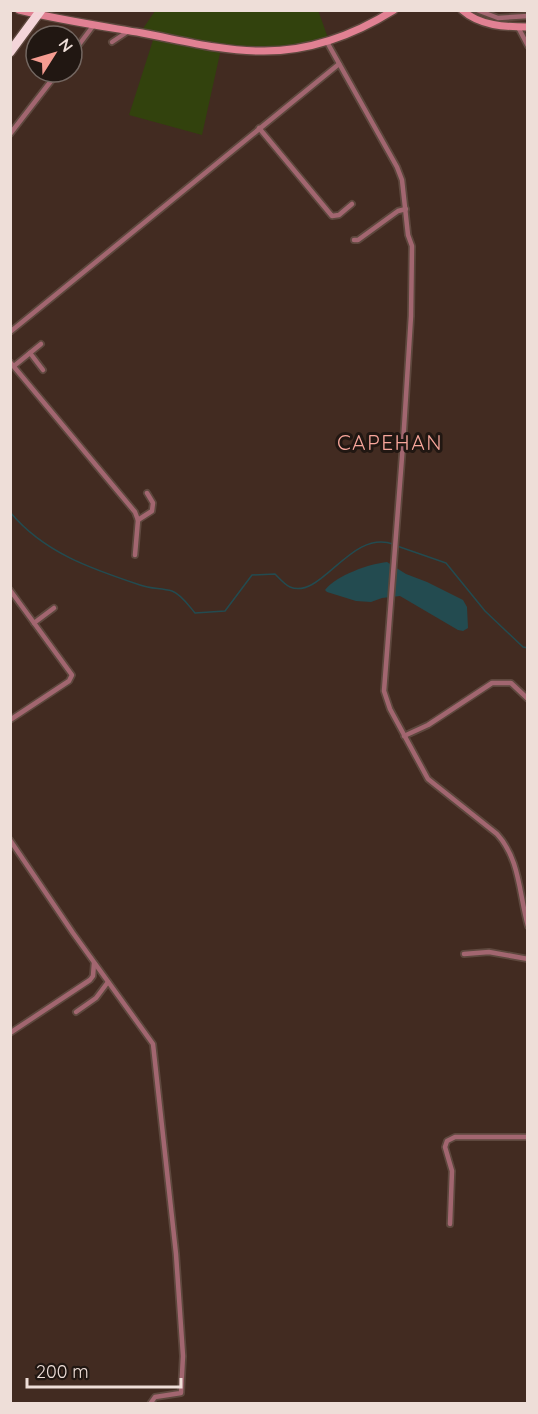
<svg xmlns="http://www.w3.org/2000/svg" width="538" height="1414" viewBox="0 0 538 1414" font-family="Quicksand,sans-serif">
<rect width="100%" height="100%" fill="#422b21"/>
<g fill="#32420d">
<polygon points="318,10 328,38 292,46 237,46 142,30 155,11"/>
<polygon points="154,37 221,49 202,135 129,115"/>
</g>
<path fill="#234b50" d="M387 562 406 574 427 582 463 600 467 607 468 628 463 631 458 630 400 596 382 598 371 602 356 601 327 592 325 590C337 575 369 564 387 562Z"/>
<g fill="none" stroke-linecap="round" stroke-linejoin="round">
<g stroke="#234b50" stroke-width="1.5">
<path d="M10 512C44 553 92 569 140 585 151 589 161 588 172 591 181 594 189 606 195 613L225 611 252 575 275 574C279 578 285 585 290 587 322 600 350 529 393 544"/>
<polyline points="397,546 446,563 485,611 523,647 528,648"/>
</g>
<g stroke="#5e483e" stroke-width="8">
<g id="street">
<polyline points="477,10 498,18 528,16"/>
<polyline points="518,27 528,46"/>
<polyline points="112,42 127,32"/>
<path d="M327 42 397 167 402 180 408 235 412 246 411 316 403 444 384 691 390 709 428 779 497 834C520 859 519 894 528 926"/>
<polyline points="72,54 93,26"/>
<polyline points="259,128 332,216 339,215 352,204"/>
<polyline points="10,134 58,72"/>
<polyline points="354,240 358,240 398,211 406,209"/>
<polyline points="10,332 339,64"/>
<polyline points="30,353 43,370"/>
<polyline points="10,362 135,512 138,520 135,555"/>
<polyline points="14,366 41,344"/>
<polyline points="138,520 152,511 153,503 147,493"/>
<polyline points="10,590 72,675 69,681 10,720"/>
<polyline points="34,623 54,608"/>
<polyline points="404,736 428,725 492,683 511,683 528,699"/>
<polyline points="10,840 73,933 153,1044 176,1254 183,1356 181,1393 155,1397 150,1404"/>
<polyline points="464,954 489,952 528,959"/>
<polyline points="76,1012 96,998 108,982"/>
<polyline points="10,1033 90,980 93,976 94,963"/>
<polyline points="450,1224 452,1171 445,1147 447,1141 455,1137 528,1137"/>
</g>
</g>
<g stroke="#5e483e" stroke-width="10">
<g id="secondary">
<path d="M19 10C60 20 101 26 142 33 180 40 221 51 260 51 308 52 354 35 394 10"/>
<path d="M462 10C480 26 505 27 528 27"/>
</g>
</g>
<g stroke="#5e483e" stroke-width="12">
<polyline id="highway" points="10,52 41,10"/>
</g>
<use href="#street" stroke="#a26670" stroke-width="4.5"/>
<use href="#secondary" stroke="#e18193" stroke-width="7"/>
<use href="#highway" stroke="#f4d5d9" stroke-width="9"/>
</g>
<g text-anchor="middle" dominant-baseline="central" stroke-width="6" stroke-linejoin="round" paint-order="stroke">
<g font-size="21" letter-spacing="1.5" fill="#f8a69b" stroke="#211712">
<text x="390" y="442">CAPEHAN</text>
</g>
</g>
<rect width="538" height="1414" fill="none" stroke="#eeded8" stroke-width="24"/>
<g transform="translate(54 54) rotate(53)"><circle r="28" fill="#211712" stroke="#736761" stroke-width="1.5"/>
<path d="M0-4.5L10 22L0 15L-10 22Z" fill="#f59c91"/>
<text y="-9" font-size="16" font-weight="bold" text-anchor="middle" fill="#eeded8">N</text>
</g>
<path d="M27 1378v9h154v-9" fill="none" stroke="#eeded8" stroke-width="3"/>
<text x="36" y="1378" font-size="18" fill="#eeded8" stroke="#211712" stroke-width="4.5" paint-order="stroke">200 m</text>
</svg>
